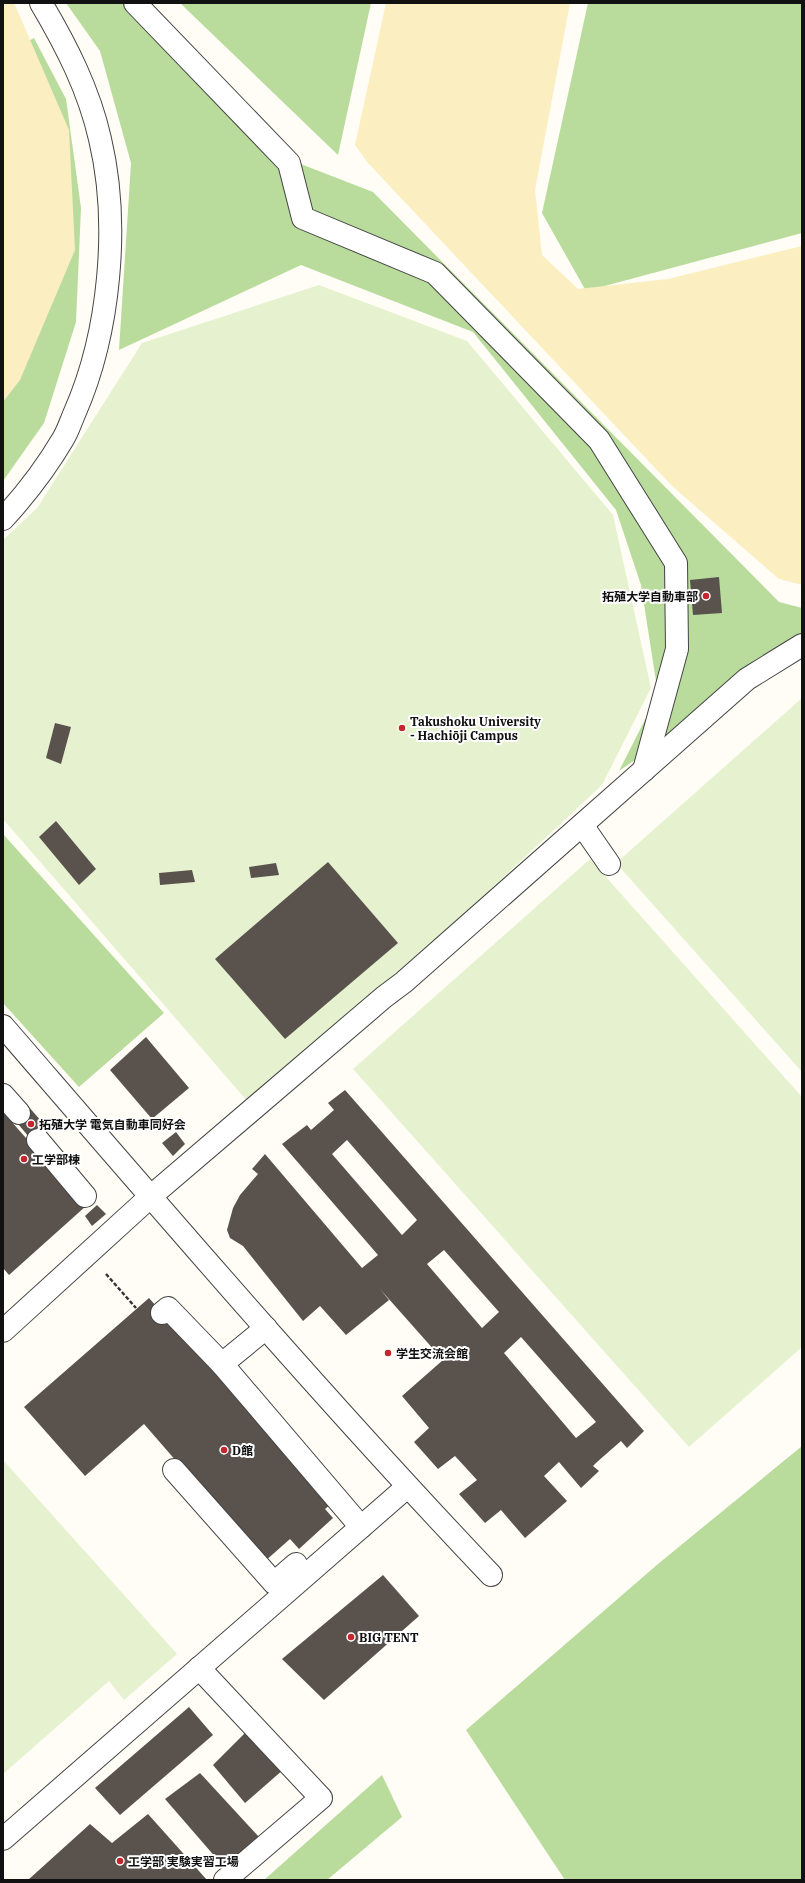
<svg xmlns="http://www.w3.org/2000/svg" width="805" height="1883" viewBox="0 0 805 1883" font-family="'IBM Plex Serif','Noto Sans JP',serif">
<rect width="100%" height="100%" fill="#fffdf5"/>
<g fill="#b9dc9c">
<polygon points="66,3 135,3 262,149 373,192 779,602 802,608 802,644 619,771 658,694 641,585 616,510 473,332 301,265 119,350 131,163 100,51"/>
<polygon points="180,3 371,3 338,155"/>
<polygon points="588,3 802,3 802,233 586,291 542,213"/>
<polygon points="34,38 66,99 81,208 76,322 44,423 3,481 3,383 14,49"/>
<polygon points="3,834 164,1013 79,1087 3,1003"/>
<polygon points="802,1446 802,1880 565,1880 466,1730 658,1564"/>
<polygon points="382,1775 402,1817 327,1880 264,1880"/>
</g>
<g fill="#fbeec1">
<polygon points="3,3 13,3 15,5 69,130 75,250 20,380 3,402"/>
<polygon points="386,3 570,3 535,190 542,255 578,289 668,279 802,246 802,585 779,579 672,486 368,163 355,145"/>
</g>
<g fill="#e6f2cf">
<polygon points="319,285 467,341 613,515 651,688 602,785 255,1110 3,819 3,540 37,508 142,343"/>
<polygon points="802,698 802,1072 616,863"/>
<polygon points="590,859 802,1097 802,1347 689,1447 353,1069"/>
<polygon points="3,1460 177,1654 124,1700 109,1681 3,1774"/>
</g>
<g fill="#5a524d" fill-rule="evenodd">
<polygon points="719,577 722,613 693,615 690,580"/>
<polygon points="55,723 71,727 61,764 46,758"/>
<polygon points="56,821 96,869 79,885 39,837"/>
<polygon points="328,862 398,943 285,1039 215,959"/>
<polygon points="276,863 279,875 251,878 249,867"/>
<polygon points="192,870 195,882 160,885 159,873"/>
<polygon points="146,1037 189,1088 152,1119 110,1070"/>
<path d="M345 1090 644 1431 627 1448 621 1441 597 1462 593 1466 599 1471 581 1488 559 1462 544 1476 567 1501 525 1538 501 1510 485 1523 459 1494 477 1480 455 1456 438 1469 414 1442 429 1428 402 1396 443 1360 380 1289 389 1300 346 1335 320 1306 303 1321 243 1246 230 1238 227 1230 233 1208 240 1195 258 1174 252 1169 265 1154 362 1268 378 1255 282 1144 307 1125 311 1130 334 1110 328 1103ZM347 1140 417 1220 402 1235 332 1154ZM444 1250 499 1312 482 1328 427 1264ZM521 1337 596 1422 576 1438 504 1353Z"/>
<polygon points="28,1106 49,1130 34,1143 13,1118"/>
<polygon points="3,1112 86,1206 9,1275 3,1268"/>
<polygon points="176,1132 185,1144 173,1156 162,1143"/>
<polygon points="97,1205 106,1214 92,1226 85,1216"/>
<polygon points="149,1298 330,1505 325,1509 333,1518 299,1549 290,1539 264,1562 144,1424 85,1476 24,1407"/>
<polygon points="383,1575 419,1616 324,1700 282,1659"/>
<polygon points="189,1707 213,1735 120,1815 95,1788"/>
<polygon points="247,1731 284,1769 245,1803 213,1765"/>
<polygon points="200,1773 259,1837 224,1867 165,1799"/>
<polygon points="148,1814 207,1880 28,1880 90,1824 112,1843"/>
</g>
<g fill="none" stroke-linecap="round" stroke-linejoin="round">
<g stroke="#444" stroke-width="24">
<g id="minor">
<polyline points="135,3 289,163 303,218 435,273 599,440 676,563 677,649 644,770"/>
<path d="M3 519C26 494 46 468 63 439 68 431 71 421 75 412 110 332 120 223 100 139 89 90 66 45 41 3"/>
<polyline points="582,825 609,864"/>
<path d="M3 1026C163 1211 322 1397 491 1575"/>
<polyline points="3,1095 19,1113"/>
<polyline points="38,1140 85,1196"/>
<polyline points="162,1313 168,1308 222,1364"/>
<polyline points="266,1328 222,1364 361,1527"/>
<polyline points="3,1331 150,1197 384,997 404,982 747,679 802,645"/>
<polyline points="174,1470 274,1583 296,1564"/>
<polyline points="199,1668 321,1798 225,1880"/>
<polyline points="3,1839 407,1487"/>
</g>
</g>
<polyline stroke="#333" stroke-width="2.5" stroke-dasharray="4 2" stroke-linecap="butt" points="106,1274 136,1308"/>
<use href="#minor" stroke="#fff" stroke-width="22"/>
</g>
<g fill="#c4262e" stroke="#fff" stroke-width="1.5">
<circle cx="706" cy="596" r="4"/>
<circle cx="402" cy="728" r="4"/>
<circle cx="31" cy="1124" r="4"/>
<circle cx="24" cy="1159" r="4"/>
<circle cx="388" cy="1353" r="4"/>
<circle cx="224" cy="1450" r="4"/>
<circle cx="351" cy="1637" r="4"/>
<circle cx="120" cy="1861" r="4"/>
</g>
<g text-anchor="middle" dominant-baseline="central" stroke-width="4" stroke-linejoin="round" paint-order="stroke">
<g font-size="12" font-weight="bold" fill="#111" stroke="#fff" text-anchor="start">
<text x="698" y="596" text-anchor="end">拓殖大学自動車部</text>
<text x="410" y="721">Takushoku University<tspan x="410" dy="14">- Hachiōji Campus</tspan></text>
<text x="39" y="1124">拓殖大学 電気自動車同好会</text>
<text x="32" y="1159">工学部棟</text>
<text x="396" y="1353">学生交流会館</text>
<text x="232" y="1450">D館</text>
<text x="359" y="1637">BIG TENT</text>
<text x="128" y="1861">工学部 実験実習工場</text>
</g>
</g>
<rect width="805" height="1883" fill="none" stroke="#111111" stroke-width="8"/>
</svg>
